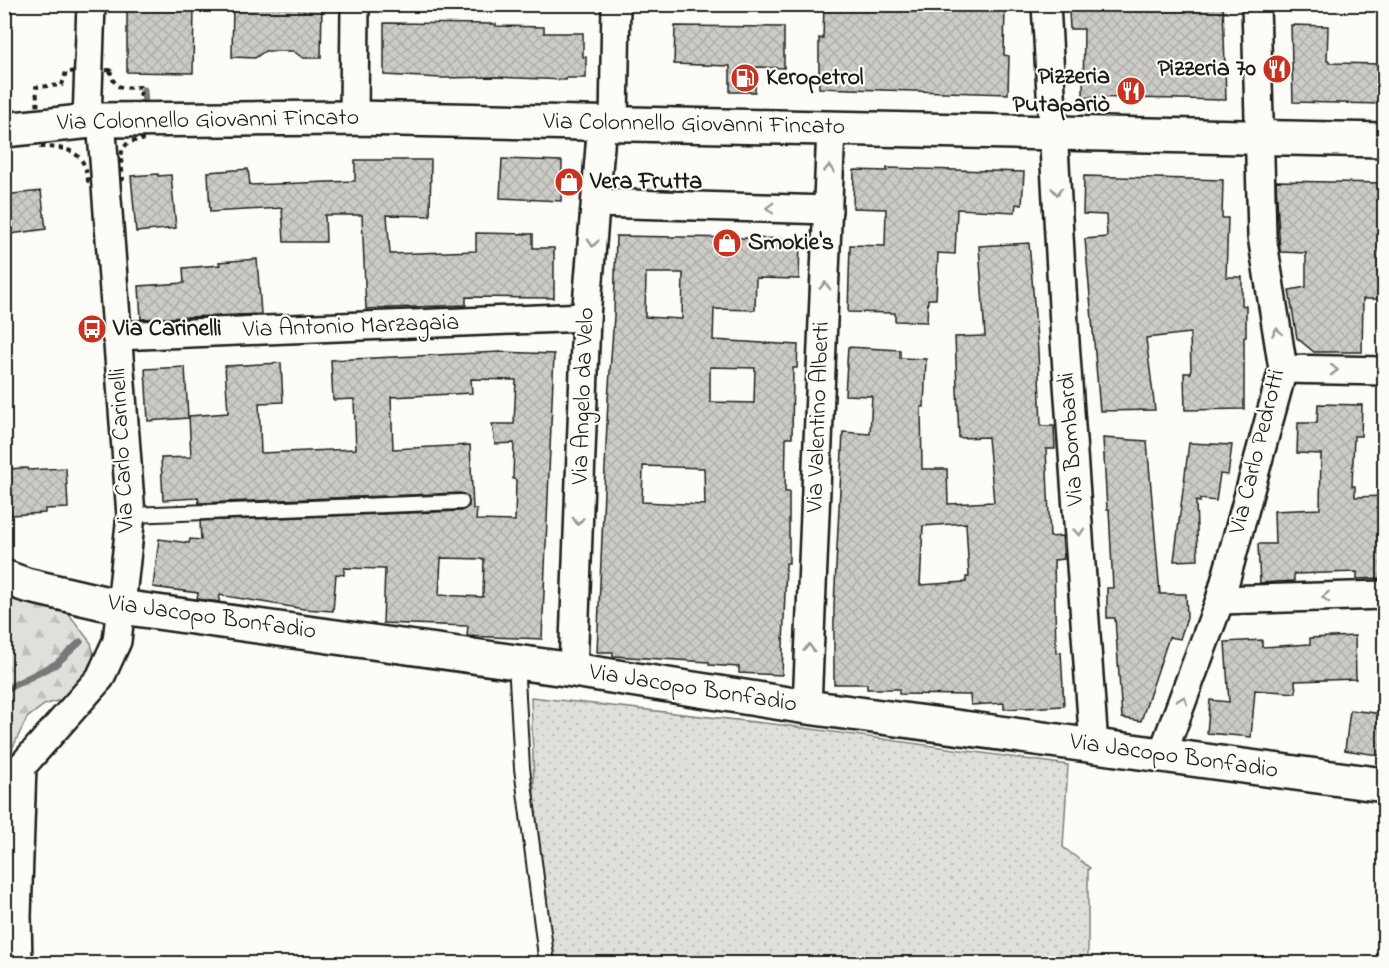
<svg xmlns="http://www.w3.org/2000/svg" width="1389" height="968" viewBox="0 0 1389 968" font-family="'Indie Flower',sans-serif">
<defs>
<pattern id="green-dots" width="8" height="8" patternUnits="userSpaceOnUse" patternTransform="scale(1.5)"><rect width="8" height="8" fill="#e0dfdb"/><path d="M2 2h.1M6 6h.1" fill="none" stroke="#c0bfbb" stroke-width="1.8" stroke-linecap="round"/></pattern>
<pattern id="forest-firs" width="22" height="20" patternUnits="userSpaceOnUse" patternTransform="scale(1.5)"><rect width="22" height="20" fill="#e0dfdb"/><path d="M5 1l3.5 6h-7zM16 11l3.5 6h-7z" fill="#c0bfbb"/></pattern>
<pattern id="building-cross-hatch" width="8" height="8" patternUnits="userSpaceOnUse" patternTransform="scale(1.5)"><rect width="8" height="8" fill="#cccbc8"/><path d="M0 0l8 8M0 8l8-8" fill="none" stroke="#afaeab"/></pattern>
</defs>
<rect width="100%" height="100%" fill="#fdfcf7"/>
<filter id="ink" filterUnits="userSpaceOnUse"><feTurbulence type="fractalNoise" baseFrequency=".0167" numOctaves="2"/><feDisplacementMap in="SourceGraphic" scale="12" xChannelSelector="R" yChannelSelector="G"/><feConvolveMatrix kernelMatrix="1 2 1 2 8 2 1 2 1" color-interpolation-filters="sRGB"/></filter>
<g filter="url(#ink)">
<polygon fill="url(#green-dots)" stroke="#7e7e7c" stroke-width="1.5" points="531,697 790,726 1068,765 1063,847 1090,868 1088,869 1088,963 538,963 535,924 534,784"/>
<polygon fill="url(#forest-firs)" stroke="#7e7e7c" stroke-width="1.5" points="5,598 68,613 91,643 96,663 70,697 44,705 27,718 11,751 5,760"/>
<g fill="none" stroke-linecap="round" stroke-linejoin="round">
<g stroke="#797876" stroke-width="7">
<polyline points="144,90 145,104"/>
<polyline points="4,690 56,664 80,642"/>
</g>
</g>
<g fill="url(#building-cross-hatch)" stroke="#1c1c1c" stroke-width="1.5" fill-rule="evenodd">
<polygon points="127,4 194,4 193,73 127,72"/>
<polygon points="233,4 322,4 321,58 303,58 293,51 265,51 255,58 232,57"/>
<polygon points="824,4 1005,4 1004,55 1009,56 1008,94 819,88 819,38 823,39"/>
<polygon points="1080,4 1223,4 1226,100 1083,97 1084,29 1070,29 1069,11 1080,11"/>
<polygon points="384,23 496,24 496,26 544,27 544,33 583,33 583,57 586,57 586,78 566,78 566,80 496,77 442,78 384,75"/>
<polygon points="1291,25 1328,26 1327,61 1329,61 1329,63 1384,64 1384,104 1293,102"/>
<polygon points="675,26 784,27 784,68 756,67 755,92 730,92 730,66 674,64"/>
<polygon points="502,159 562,161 561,201 500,198"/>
<polygon points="355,160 431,160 430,216 387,215 390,254 476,251 476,233 533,234 533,248 554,248 554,298 466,297 466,305 366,309 362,215 325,215 326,242 284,242 282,208 210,212 208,172 248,169 250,185 355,181"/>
<polygon points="887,168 1024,172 1022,205 1016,204 1015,212 957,209 955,254 938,253 936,299 928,299 927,322 895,321 895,313 848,312 850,245 885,246 886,209 853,208 854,170 887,171"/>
<polygon points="158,174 158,176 171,175 176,228 136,232 131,176"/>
<polygon points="1084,176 1223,180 1222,218 1228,218 1226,277 1242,277 1242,305 1246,306 1246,337 1244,337 1244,409 1185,410 1184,373 1191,373 1190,333 1146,338 1155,410 1100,411 1085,239 1107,237 1106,215 1083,214"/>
<polygon points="1276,181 1384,183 1384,299 1363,299 1362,352 1314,352 1297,338 1289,290 1306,287 1306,253 1280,252"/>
<polygon points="41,191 46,229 4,235 4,195"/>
<path d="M616 236 800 239 799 279 756 278 755 310 714 309 713 340 798 345 797 368H793L792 438H786L785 492H789V563H786L782 675 739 673V667L709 665V662L613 656V652H597L608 400 614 316ZM646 273H683L682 319 645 317ZM710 367 755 368 754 403 710 402ZM643 466 704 468 705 505 642 502Z"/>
<path d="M1029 243 1038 351 1041 426H1054L1055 449H1046L1050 537 1062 536 1064 559 1054 560 1056 653 1061 652 1064 706 1004 709V703L971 705 970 695 899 694V689H867V684H834V605L843 432 870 434 872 396 845 395 848 347 900 350V358L926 359 924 407H921L922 469H947L948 504 994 502 988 437 959 438 955 337 985 336 979 246ZM966 523 969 577H966V582L920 585 923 526Z"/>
<polygon points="257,259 261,314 141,319 139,286 184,283 183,268 220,265 219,262"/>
<path d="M501 352 554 354 542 639 467 636 468 626 383 623 385 569 344 568V575L336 574 333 611 304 609 220 595 219 602 197 599 198 593 153 587 159 539 189 543 190 539 201 540 200 521 461 511 469 506 468 497 461 493 199 503 198 498 163 500 161 458 191 457 189 416 228 413 225 366 281 363 283 402 259 403 261 453 356 449 354 399 333 400 331 360ZM471 379 516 380 514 424H492L495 444 514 443 513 479 516 480 515 521 476 520 477 509H473L470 445 393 449 391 397 472 393ZM441 558 484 559 483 597 439 595Z"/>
<polygon points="185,367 188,418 148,421 145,369"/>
<polygon points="1318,404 1362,405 1361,436 1354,436 1352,486 1355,486 1355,497 1384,496 1384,578 1357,579 1357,572 1294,574 1294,581 1260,583 1258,544 1275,544 1274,511 1320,509 1321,454 1297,453 1298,423 1317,423"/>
<polygon points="1103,438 1147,441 1160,594 1186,594 1187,618 1180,639 1169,637 1141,721 1122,718 1115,618 1107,618 1107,588 1113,588 1109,509 1107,509"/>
<polygon points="1189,443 1232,445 1228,475 1220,474 1216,501 1200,499 1200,502 1196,501 1198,560 1174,561"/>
<polygon points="27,468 28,470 66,468 68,508 45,509 45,513 10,515 9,510 4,511 4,469"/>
<polygon points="1355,636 1356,679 1295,681 1296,693 1255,690 1251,737 1207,733 1210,700 1229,702 1225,642 1262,640 1262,647 1310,644 1310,638"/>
<polygon points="1350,710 1384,714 1384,756 1345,750"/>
</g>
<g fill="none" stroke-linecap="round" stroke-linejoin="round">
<g stroke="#1c1c1c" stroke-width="18">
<g id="lane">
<polyline points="131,515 461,502"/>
<polyline points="516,661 522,768 547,964"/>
</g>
</g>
<g stroke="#1c1c1c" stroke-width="32">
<g id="street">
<polyline points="1046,4 1065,342 1094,746"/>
<polyline points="354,118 355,4"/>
<polyline points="87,121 91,4"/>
<polyline points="614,123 616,4"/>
<polyline points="596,203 828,210"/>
<polyline points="116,336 586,317"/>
<polyline points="1283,369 1384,371"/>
<polyline points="1220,600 1384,595"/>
<polyline points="573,670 586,317 602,122"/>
<polyline points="807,707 831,128"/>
<polyline points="1162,755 1220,600 1283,369 1262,236 1256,4"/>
<polyline points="18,964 17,916 22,766 100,678 117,641 131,515 101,120"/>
</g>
</g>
<g stroke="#1c1c1c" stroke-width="38">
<g id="secondary">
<polyline points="4,130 101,120 354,118 1384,140"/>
<polyline points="4,577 26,585 121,607 573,670 807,707 1384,785"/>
</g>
</g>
<path stroke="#1c1c1c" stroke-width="4" stroke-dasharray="4.5 4.5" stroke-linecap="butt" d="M110 70C115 91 121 88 140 87L142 140C116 141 121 158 123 179L88 181C85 151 68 147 41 147L36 87 62 85 66 72Z"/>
<use href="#lane" stroke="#fdfcf7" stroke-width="14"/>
<use href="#street" stroke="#fdfcf7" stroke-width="27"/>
<use href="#secondary" stroke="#fdfcf7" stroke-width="33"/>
</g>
<defs><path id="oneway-chevron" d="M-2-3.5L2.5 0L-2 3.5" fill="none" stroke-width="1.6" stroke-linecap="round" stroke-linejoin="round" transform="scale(1.5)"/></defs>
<g stroke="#989794">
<use href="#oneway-chevron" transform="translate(829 169) rotate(-88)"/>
<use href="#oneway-chevron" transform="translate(1057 191) rotate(87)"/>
<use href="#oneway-chevron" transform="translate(770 208) rotate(-178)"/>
<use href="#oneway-chevron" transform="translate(593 243) rotate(95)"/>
<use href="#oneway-chevron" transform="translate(825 286) rotate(-88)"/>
<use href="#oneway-chevron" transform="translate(1277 332) rotate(-99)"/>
<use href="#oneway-chevron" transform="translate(1334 370) rotate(1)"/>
<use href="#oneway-chevron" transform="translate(578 521) rotate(92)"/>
<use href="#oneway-chevron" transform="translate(1079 532) rotate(86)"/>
<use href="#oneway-chevron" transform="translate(1326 597) rotate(178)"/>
<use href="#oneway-chevron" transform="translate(809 648) rotate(-88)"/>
<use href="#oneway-chevron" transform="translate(1183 700) rotate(-70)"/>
</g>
</g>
<defs>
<g id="restaurant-disc" transform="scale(1.5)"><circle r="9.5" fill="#c8321e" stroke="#fdfcf7"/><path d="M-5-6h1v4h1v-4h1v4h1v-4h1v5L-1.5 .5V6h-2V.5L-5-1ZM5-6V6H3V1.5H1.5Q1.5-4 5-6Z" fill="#fff"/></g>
<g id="fuel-disc" transform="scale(1.5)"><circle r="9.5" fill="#c8321e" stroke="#fdfcf7"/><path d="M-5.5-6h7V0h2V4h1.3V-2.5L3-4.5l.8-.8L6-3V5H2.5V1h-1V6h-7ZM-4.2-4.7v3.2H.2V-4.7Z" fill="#fff"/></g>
<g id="shop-disc" transform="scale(1.5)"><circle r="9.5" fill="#c8321e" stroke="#fdfcf7"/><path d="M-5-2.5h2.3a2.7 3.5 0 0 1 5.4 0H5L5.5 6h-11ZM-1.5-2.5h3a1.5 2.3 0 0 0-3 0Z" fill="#fff"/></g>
<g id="bus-disc" transform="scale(1.5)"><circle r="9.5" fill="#c8321e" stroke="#fdfcf7"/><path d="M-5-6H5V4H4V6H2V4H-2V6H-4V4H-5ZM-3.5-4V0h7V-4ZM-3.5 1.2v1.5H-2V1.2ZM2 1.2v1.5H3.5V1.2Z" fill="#fff"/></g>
</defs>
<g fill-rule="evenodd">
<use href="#restaurant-disc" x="1277" y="69"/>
<use href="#fuel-disc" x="745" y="78"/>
<use href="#restaurant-disc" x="1131" y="91"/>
<use href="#shop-disc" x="569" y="182"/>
<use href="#shop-disc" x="727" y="243"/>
<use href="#bus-disc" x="92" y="329"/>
</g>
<g text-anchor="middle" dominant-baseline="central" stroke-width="4.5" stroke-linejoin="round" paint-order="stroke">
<g font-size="24" font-weight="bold" fill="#1c1c1c" stroke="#fdfcf7" text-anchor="start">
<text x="1256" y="69" text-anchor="end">Pizzeria 70</text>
<text x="1110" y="77" text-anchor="end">Pizzeria<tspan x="1110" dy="28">Putapariò</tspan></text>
<text x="766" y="78">Keropetrol</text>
<text x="590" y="182">Vera Frutta</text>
<text x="748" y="243">Smokie's</text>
<text x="113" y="329">Via Carinelli</text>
</g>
<g font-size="24" fill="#1c1c1c" stroke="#fdfcf7">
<text transform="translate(208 121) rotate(-1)">Via Colonnello Giovanni Fincato</text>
<text transform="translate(694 125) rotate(1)">Via Colonnello Giovanni Fincato</text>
<text transform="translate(351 327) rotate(-2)">Via Antonio Marzagaia</text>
<text transform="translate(584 396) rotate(-88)">Via Angelo da Velo</text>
<text transform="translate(819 417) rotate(-88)">Via Valentino Alberti</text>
<text transform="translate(1072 439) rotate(-94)">Via Bombardi</text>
<text transform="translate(123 450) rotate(-93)">Via Carlo Carinelli</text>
<text transform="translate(1258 452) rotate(-76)">Via Carlo Pedrotti</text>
<text transform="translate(212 618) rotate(8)">Via Jacopo Bonfadio</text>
<text transform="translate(693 689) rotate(9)">Via Jacopo Bonfadio</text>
<text transform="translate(1174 757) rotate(8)">Via Jacopo Bonfadio</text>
</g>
</g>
<rect width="1389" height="968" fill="none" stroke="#fdfcf7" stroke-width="24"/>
<rect x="12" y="12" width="1365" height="944" fill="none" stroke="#1c1c1c" stroke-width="2" filter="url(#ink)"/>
</svg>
